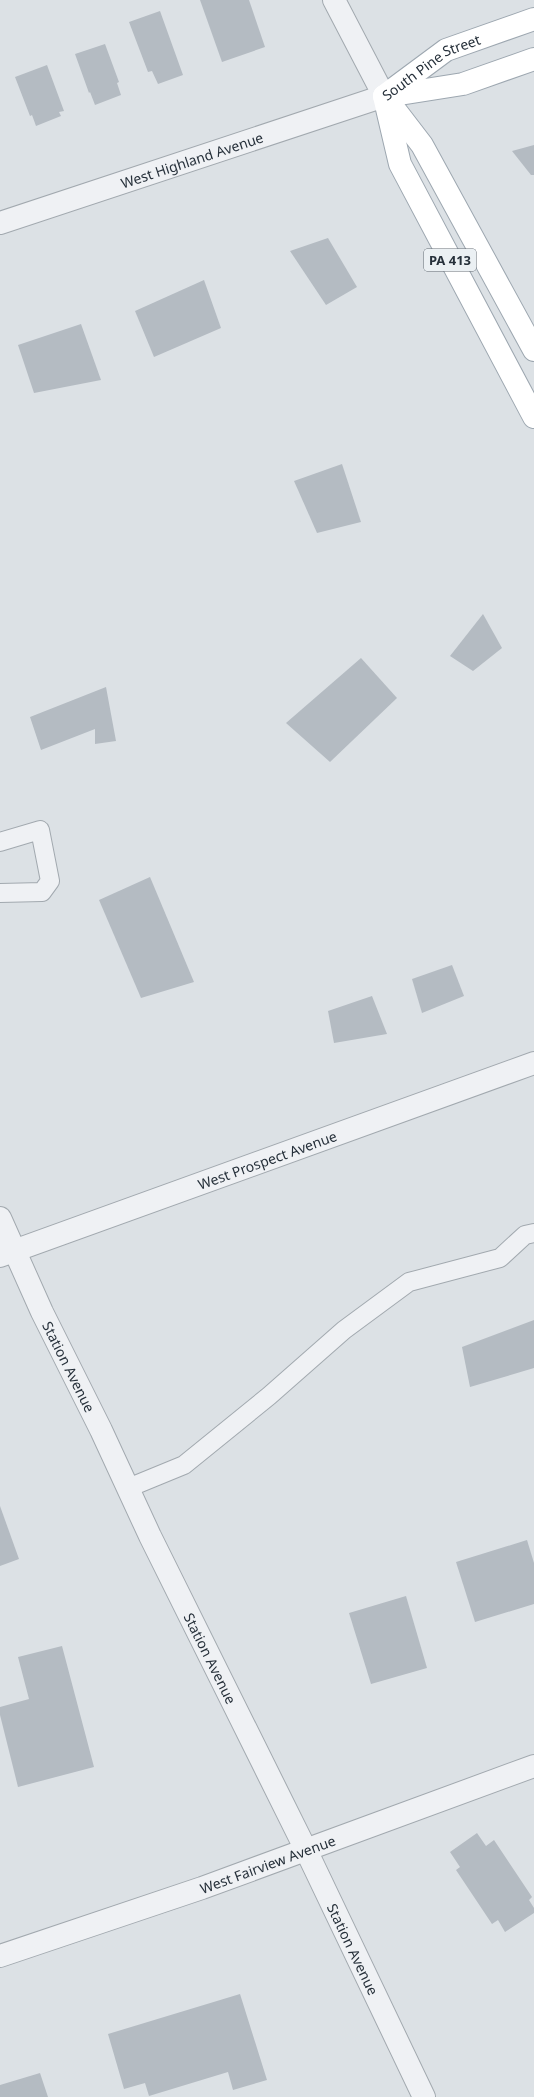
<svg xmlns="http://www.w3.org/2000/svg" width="534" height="2097" viewBox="0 0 534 2097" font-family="'Noto Sans',sans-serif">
<rect width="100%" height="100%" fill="#dce1e5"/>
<g fill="#b4bbc2">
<polygon points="200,0 249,0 265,47 222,62"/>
<polygon points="160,11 183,75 158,84 152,71 148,72 129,22"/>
<polygon points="105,44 119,82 117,83 121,95 95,105 90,92 89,93 75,54"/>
<polygon points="47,65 64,111 59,112 61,116 36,126 32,115 30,116 15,77"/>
<polygon points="534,145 534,175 531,175 512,151"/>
<polygon points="328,238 357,287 326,305 290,251"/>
<polygon points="204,280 221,328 154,357 135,311"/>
<polygon points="81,324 101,380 34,393 18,345"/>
<polygon points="342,464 361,522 317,533 294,481"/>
<polygon points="483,614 502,648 473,671 450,656"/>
<polygon points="361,658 397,698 330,762 286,723"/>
<polygon points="106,687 116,741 95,744 95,729 41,750 30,717"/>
<polygon points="150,877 194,982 141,998 99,900"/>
<polygon points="452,965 464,996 422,1013 412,979"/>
<polygon points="372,996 387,1034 334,1043 328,1011"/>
<polygon points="534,1320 534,1368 470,1387 462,1347"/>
<polygon points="0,1506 19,1559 0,1566"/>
<polygon points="527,1540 534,1563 534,1604 475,1622 456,1562"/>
<polygon points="406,1596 427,1668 371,1684 349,1613"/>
<polygon points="62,1646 94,1767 18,1787 0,1715 0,1707 29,1699 18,1657"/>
<polygon points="477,1833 486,1846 494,1840 532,1897 529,1900 534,1908 534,1913 505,1932 498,1920 492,1924 456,1870 460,1867 450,1852"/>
<polygon points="240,1994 267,2080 233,2090 228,2072 149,2096 145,2083 124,2089 108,2034"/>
<polygon points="40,2073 48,2097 0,2097 0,2085"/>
</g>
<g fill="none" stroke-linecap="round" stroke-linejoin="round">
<g stroke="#a2a9af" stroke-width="20">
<g id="service">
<polyline points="0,842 40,830 50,881 42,892 0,893"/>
<polyline points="128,1488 184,1465 269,1396 344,1330 409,1282 500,1258 525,1235 534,1233"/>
</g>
</g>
<g stroke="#a2a9af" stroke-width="24">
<g id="minor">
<path id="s1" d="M0 223 384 96"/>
<path id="s2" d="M0 1218 42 1312 101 1430 150 1536 306 1850 424 2097"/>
<path id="s3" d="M0 1256 534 1063"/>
<path id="s4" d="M0 1956 202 1888 534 1766"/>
</g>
</g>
<g stroke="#a2a9af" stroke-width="24">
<polyline id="tertiary" points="334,0 384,96"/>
</g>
<g stroke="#9da7b0" stroke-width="24">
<g id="primary">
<polyline points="384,96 400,164 534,417"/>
<path id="s5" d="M384 96 446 50 534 19"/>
<polyline points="387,96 463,84 534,59"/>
<polyline points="389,102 422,145 534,350"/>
</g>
</g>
<use href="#service" stroke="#eff1f4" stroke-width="18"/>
<use href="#minor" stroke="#eff1f4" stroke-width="22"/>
<use href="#tertiary" stroke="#eff1f4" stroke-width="22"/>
<use href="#primary" stroke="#fff" stroke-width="22"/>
</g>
<g text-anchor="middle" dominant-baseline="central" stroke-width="3" stroke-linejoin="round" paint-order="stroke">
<rect fill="#ebf0f3" stroke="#626a72" stroke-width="1" x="424" y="249" width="52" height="22" rx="3"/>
<g font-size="13" font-weight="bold" fill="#27313b">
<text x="450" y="260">PA 413</text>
</g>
<g font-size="14" fill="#27313b" stroke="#ebf0f3">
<text stroke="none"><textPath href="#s5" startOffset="56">South Pine Street</textPath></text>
<text stroke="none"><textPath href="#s1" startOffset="202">West Highland Avenue</textPath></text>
<text stroke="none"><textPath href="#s3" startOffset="284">West Prospect Avenue</textPath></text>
<text stroke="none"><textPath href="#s2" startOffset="164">Station Avenue</textPath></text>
<text stroke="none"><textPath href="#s2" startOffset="488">Station Avenue</textPath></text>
<text stroke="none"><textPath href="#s4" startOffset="283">West Fairview Avenue</textPath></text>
<text stroke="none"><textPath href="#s2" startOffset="812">Station Avenue</textPath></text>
</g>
</g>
</svg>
